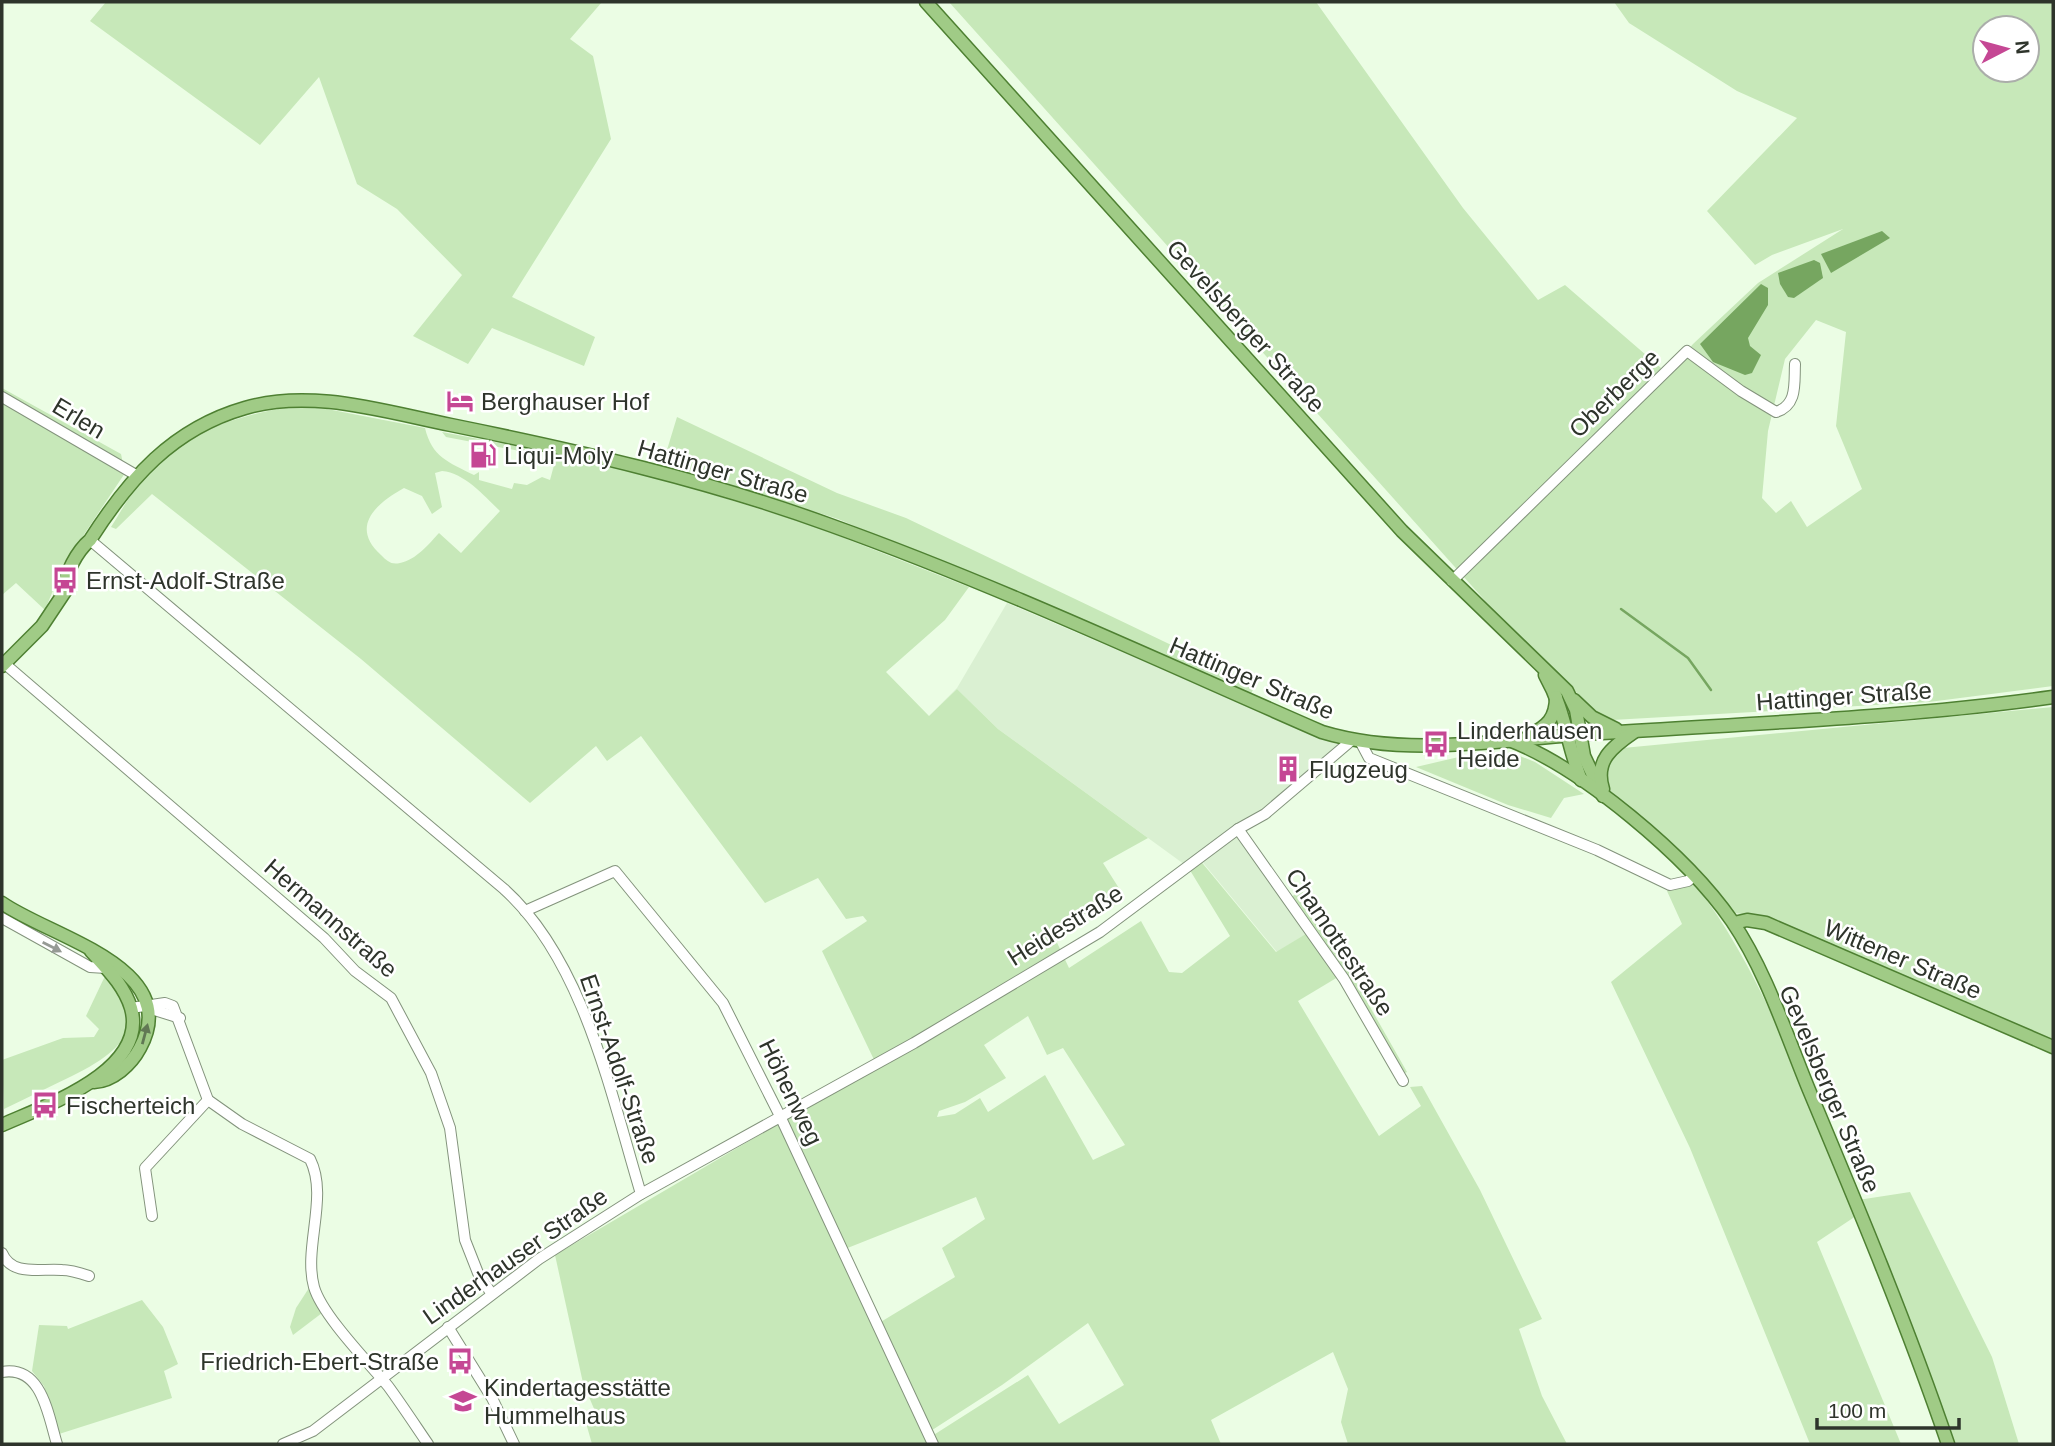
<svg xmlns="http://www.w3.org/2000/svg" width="2055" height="1446" viewBox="0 0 2055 1446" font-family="Arial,sans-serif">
<rect width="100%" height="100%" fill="#ebfde4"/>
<polygon fill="#daf0d2" points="1007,603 1344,747 1238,829 1309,932 1277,952 1200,859 1188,867 998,729 957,689 929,716 957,688"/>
<g fill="#c7e8b9" fill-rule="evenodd">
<polygon points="106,2 602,2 570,39 593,56 611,139 512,297 595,337 584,366 492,328 468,364 413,336 462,275 397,209 357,184 319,77 260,145 90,21"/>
<path d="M949 2H1316L1463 208 1538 300 1565 285 1668 374 1693 344 1758 283 1843 229 1772 255 1755 265 1707 211 1797 118 1737 91 1629 23 1614 2H2053V686L1929 702 1612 720 1598 713 1514 633ZM1985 28H2027V70H1985ZM1816 320 1846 332 1836 426 1862 489 1807 527 1791 501 1776 513 1762 498 1768 431 1785 359Z"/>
<polygon points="2,388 121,454 125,473 63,566 45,610 16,583 2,595"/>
<path d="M296 406 327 409 425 428C432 457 448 462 474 475L479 472V480L512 489 514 483 527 485 542 477 550 480 557 454 634 470 811 525 969 587 945 620 886 672 929 716 957 689 998 729 1148 838 1103 863 1122 893 1052 932 1069 968 1141 921 1169 972 1182 973 1230 936 1188 867 1199 859 1276 952 1309 932 1338 977 1298 1001 1379 1136 1421 1106 1410 1087 1422 1086 1480 1190 1542 1319 1519 1329 1542 1396 1567 1444H1348L1341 1422 1348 1389 1333 1352 1211 1420 1221 1444H936L932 1436 1028 1375 1059 1424 1124 1385 1088 1323 1002 1385 926 1434 930 1444H592L584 1416 595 1411 583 1383 555 1255 877 1066 822 951 867 921 863 916 846 919 818 878 765 903 641 736 607 761 596 746 530 803 361 659 152 494 116 529 111 527C122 510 133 489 146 473 184 431 242 414 296 406ZM442 471C465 473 484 496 500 511L461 553 439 533C429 544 416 560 400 563 391 565 387 561 381 555 350 527 375 504 404 488L422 496 432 514 442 507 435 473ZM1028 1016 1047 1055 1063 1048 1125 1145 1093 1160 1045 1075 988 1112 980 1098 955 1114 937 1117 939 1111 965 1102 1006 1078 984 1045ZM976 1197 985 1219 942 1248 955 1277 879 1323 845 1249Z"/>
<polygon points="677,417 837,493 906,518 1255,685 1251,694 838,519 663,463"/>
<polygon points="442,432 542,451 541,455 446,437"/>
<path d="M2053 707V1044L1751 915 1734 913 1698 868 1609 794C1602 776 1606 768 1614 752L1623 748Z"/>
<polygon points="1515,754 1535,762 1584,794 1564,798 1551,818 1508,805 1416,767 1463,756"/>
<path d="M1694 883C1770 981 1807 1104 1856 1216L1817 1242 1901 1444H1810L1690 1148 1611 982 1682 924 1667 891 1670 887Z"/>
<polygon points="1301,890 1305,895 1299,899 1353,977 1407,1072 1403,1074 1290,898"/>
<path d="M105 976C150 1027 122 1051 72 1076 49 1087 27 1098 4 1109L2 1060 63 1038 94 1037 99 1029 86 1016Z"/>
<polygon points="1910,1192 1992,1357 2019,1444 1953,1444 1905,1310 1858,1200"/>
<polygon points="309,1288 322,1313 293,1335 290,1327 296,1308"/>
<polygon points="142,1300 163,1327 178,1364 164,1371 172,1398 59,1434 44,1386 32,1371 39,1325 67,1326 68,1329"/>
</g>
<g fill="#76a660">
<polygon points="1882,231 1890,238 1831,273 1821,254"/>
<polygon points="1814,260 1820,263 1823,278 1794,298 1788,297 1780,284 1778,273"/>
<polygon points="1761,284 1768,288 1768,305 1748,338 1750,346 1761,355 1752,373 1745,375 1713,362 1700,344"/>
</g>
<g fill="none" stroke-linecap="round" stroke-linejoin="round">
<polyline stroke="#76a660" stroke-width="2.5" points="1621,609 1688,658 1711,690"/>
<g stroke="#83937c" stroke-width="12">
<g id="minor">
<polyline points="2,397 136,475"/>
<path d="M90 540 504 889C584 961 611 1095 641 1194"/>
<path d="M1452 581 1687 351 1741 391 1776 412C1798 405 1794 383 1795 364"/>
<polyline points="5,664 324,938 355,971 391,998 431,1073 450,1128 465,1240 478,1273 491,1293"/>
<polyline points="1361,743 1369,758 1597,850 1670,885 1688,881 1695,875"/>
<polyline points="1238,829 1344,979 1403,1081"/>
<polyline points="525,911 615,871 723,1003 780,1116 933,1444"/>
<polyline points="2,918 90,967 106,968"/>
<path d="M131 1008 165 1003 173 1006 208 1100 242 1124 310 1159C329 1197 303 1247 314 1287 322 1315 368 1362 388 1386 402 1405 415 1425 428 1444"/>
<polyline points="148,1008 180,1018"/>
<polyline points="152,1216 145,1168 208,1100"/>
<path d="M2 1253C12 1277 41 1268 62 1270 71 1270 80 1273 89 1276"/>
<polyline points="448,1327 492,1398 514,1444"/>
<path d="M2 1372C42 1365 48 1415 57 1444"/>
<polyline points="283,1444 313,1431 539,1259 641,1194 914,1043 1100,932 1238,829 1265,814 1352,740"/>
</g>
</g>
<g stroke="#4e8032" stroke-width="15">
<g id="major">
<polyline points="926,2 1402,531 1567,691 1576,710 1584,756 1603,796"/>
<path d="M63 591C66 573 76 552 90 540 129 479 172 429 245 408 312 388 385 412 451 425 579 451 707 480 830 525 997 585 1159 661 1322 732 1411 759 1510 738 1602 733 1753 723 1904 718 2053 697"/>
<polyline points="2,666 42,626 68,587"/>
<path d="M1545 675C1566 712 1566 742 1581 780"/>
<polyline points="1574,700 1592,717 1616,729"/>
<path d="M1529 735C1547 727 1556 718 1556 697"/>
<path d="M1509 740C1582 768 1687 856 1732 921 1766 971 1786 1034 1809 1090 1858 1207 1907 1324 1948 1444"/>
<path d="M1603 789C1594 761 1612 747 1634 732"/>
<path d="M2 903C50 937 184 967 140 1048 131 1065 113 1081 94 1082"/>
<polyline points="1734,923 1747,920 1766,923 2053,1047"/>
<path d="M2 1125C44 1106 149 1071 131 1008 124 985 106 968 91 951"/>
</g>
</g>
<use href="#minor" stroke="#fff" stroke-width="10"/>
<use href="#major" stroke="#a0cb86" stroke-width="12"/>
</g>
<defs><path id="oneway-solid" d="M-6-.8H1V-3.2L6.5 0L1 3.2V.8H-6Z" transform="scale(1.75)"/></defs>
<use fill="#969a95" href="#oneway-solid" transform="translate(52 947) rotate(27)"/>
<use fill="#617854" href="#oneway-solid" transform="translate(145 1034) rotate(-75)"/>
<defs>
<g id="hotel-bare" transform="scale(2.1)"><path d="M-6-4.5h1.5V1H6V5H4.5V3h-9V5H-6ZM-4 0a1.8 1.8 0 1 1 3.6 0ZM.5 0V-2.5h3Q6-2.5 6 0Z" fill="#c54794" stroke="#fff" stroke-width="2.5" paint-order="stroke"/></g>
<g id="fuel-bare" transform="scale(2.1)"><path d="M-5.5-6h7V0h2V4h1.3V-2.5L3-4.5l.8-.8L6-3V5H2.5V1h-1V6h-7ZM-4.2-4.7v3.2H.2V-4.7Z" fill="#c54794" stroke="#fff" stroke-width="2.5" paint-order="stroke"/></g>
<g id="bus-bare" transform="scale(2.1)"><path d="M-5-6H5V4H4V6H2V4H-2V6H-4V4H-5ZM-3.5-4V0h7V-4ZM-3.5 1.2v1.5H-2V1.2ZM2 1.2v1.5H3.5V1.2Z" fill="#c54794" stroke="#fff" stroke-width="2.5" paint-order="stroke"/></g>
<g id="building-bare" transform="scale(2.1)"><path d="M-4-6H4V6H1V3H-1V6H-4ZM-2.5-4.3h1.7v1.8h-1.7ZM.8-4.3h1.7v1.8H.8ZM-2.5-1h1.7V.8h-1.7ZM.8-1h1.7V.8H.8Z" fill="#c54794" stroke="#fff" stroke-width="2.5" paint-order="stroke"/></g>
<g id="school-bare" transform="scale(2.1)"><path d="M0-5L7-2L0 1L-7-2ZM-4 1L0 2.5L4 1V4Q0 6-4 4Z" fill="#c54794" stroke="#fff" stroke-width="2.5" paint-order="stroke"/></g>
</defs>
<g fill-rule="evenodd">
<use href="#hotel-bare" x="460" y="401"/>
<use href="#fuel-bare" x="483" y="455"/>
<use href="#bus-bare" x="65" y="580"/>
<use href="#bus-bare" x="1436" y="744"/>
<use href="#building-bare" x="1288" y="769"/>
<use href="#bus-bare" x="45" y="1105"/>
<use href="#bus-bare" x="460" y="1361"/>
<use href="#school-bare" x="463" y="1401"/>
</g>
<g text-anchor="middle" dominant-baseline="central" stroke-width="5" stroke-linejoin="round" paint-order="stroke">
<g font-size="24" fill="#2e342b" stroke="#fff">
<text transform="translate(1246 326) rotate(48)">Gevelsberger Straße</text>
<text transform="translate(1614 393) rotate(-44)">Oberberge</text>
<text transform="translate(79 418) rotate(31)">Erlen</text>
<text transform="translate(723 471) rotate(16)">Hattinger Straße</text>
<text transform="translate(1252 678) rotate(23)">Hattinger Straße</text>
<text transform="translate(1844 696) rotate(-4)">Hattinger Straße</text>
<text transform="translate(331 918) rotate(41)">Hermannstraße</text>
<text transform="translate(1065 925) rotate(-32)">Heidestraße</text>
<text transform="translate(1340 942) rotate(56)">Chamottestraße</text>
<text transform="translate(1903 959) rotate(23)">Wittener Straße</text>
<text transform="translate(620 1069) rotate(71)">Ernst-Adolf-Straße</text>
<text transform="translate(1830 1089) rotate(67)">Gevelsberger Straße</text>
<text transform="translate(791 1092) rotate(64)">Höhenweg</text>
<text transform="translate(515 1256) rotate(-35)">Linderhauser Straße</text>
</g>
<g font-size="24" fill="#2e342b" stroke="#fff" text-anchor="start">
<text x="481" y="401">Berghauser Hof</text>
<text x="504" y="455">Liqui-Moly</text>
<text x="86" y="580">Ernst-Adolf-Straße</text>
<text x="1457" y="730">Linderhausen<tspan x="1457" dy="28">Heide</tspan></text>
<text x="1309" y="769">Flugzeug</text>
<text x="66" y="1105">Fischerteich</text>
<text x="439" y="1361" text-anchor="end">Friedrich-Ebert-Straße</text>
<text x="484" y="1387">Kindertagesstätte<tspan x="484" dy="28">Hummelhaus</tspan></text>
</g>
</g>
<rect width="2055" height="1446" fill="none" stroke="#2e342b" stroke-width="7"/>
<g transform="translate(2006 49) rotate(84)"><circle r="33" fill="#ffffff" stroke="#abaeaa" stroke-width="2"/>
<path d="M0-5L12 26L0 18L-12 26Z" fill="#c54794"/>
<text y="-10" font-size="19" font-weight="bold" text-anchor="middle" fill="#2e342b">N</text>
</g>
<path d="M1817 1418v10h142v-10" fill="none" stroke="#2e342b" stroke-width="3.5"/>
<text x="1828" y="1418" font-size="21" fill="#2e342b" stroke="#ffffff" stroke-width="5" paint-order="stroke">100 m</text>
</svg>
